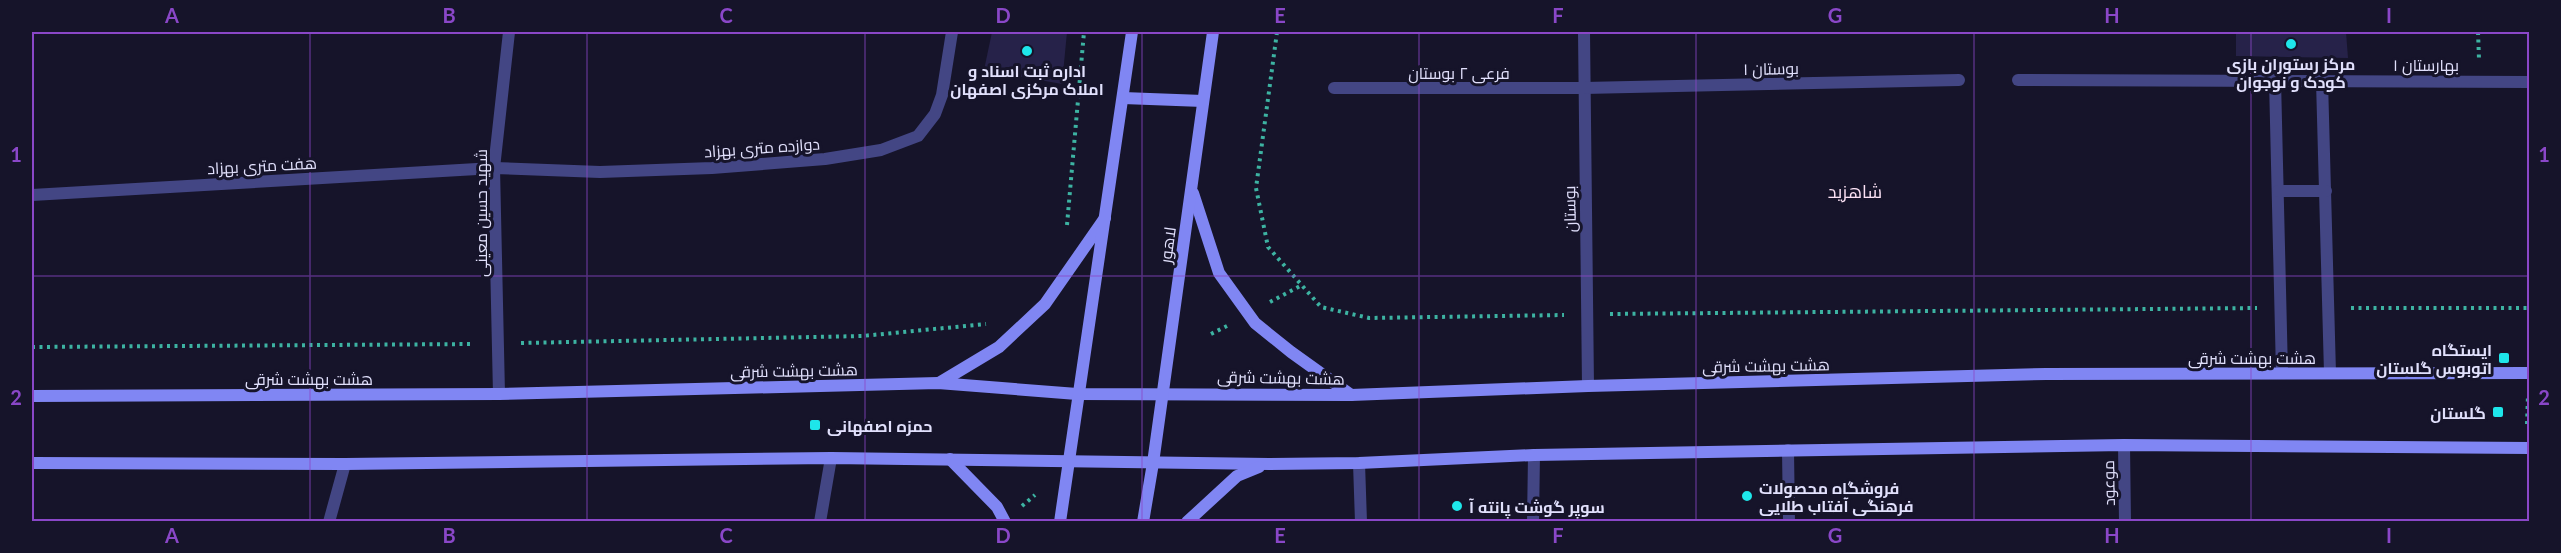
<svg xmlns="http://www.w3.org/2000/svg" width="2561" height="553" viewBox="0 0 2561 553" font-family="Lato,Cairo,sans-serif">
<rect width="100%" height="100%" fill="#16142a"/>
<g fill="#262249">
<polygon points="992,32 1067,32 1062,84 984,70"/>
<polygon points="2236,32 2346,32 2348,58 2236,56"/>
</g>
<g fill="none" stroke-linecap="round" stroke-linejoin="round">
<g stroke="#3db3a2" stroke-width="4" stroke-dasharray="3 4.5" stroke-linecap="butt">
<polyline points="1277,32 1256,188 1268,247 1321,307 1369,318 1564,315"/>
<polyline points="2478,32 2479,59"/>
<polyline points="1067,225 1084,32"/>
<polyline points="1270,302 1302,285"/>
<polyline points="2351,308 2530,308"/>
<polyline points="1610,314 2257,308"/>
<polyline points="1211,334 1227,326"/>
<polyline points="521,343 862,336 986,324"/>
<polyline points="32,347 474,344"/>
<polyline points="2527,424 2528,395"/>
<polyline points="1022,506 1035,495"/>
</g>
<g stroke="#434684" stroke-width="12">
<polyline points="1584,32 1588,386"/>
<polyline points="2018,80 2530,82"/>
<polyline points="2275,80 2282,373"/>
<polyline points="2322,81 2330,373"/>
<polyline points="1334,88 1584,88 1959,80"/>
<polyline points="2278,191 2326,191"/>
<polyline points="32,195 494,168 600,172 712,168 825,159 881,150 918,136 935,114 942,95 952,32"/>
<polyline points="499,394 494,168 509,32"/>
<polyline points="2124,445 2125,522"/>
<polyline points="1788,450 1789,522"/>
<polyline points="1359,463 1361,522"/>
<polyline points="329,522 345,464"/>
<polyline points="820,522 831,458"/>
<polyline points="1533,522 1534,455"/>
</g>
<g stroke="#8086f3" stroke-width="12">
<polyline points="1123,98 1203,101"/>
<polyline points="1193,193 1219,273 1255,323 1291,352 1351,395"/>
<polyline points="939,383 999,347 1045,304 1105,218"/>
<polyline points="32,396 499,394 938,383 1077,394 1351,395 1588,386 2046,374 2530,373"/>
<polyline points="950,459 997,507 1005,522"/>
<polyline points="32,463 345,464 831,458 1269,464 1359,463 1534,455 2124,445 2530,448"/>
<polyline points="1060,522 1132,32"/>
<polyline points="1143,522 1153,463 1213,32"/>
<polyline points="1187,522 1237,476 1259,467"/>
</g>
</g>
<path fill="none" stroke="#8a47c8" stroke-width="1.5" stroke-opacity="0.55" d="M310 32V522M587 32V522M865 32V522M1142 32V522M1419 32V522M1696 32V522M1974 32V522M2251 32V522M32 276H2530"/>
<g fill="#1ee6ea" stroke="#16142a" stroke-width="2">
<circle cx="2291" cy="44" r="6"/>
<circle cx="1027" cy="51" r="6"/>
<rect x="2498" y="352" width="12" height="12" rx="3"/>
<rect x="2492" y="406" width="12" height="12" rx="3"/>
<rect x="809" y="419" width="12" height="12" rx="3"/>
<circle cx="1747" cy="496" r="6"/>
<circle cx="1457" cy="506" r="6"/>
</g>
<g text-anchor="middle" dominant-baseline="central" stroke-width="6" stroke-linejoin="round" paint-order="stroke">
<g font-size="16" font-weight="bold" fill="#e1e0fc" stroke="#16142a" text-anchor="start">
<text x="2291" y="63" text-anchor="middle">مرکز رستوران بازی<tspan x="2291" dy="18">کودک و نوجوان</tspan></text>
<text x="1027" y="70" text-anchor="middle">اداره ثبت اسناد و<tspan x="1027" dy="18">املاک مرکزی اصفهان</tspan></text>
<text x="2492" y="349" text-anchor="end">ایستگاه<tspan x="2492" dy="18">اتوبوس گلستان</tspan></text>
<text x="2486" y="412" text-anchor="end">گلستان</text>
<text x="827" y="425">حمزه اصفهانی</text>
<text x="1759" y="487">فروشگاه محصولات<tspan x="1759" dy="18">فرهنگی آفتاب طلایی</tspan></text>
<text x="1469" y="506">سوپر گوشت پانته آ</text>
</g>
<g font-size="16" fill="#e1e0fc" stroke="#16142a">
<text x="2426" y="64">بهارستان ۱</text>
<text transform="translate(1771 68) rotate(-1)">بوستان ۱</text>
<text x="1459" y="72">فرعی ۲ بوستان</text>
<text transform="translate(762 147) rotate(-4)">دوازده متری بهزاد</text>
<text transform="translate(262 165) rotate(-3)">هفت متری بهزاد</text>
<text transform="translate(1569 209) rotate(-91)">بوستان</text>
<text transform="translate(480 213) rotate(-90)">شهید حسین معینی</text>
<text transform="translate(1167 245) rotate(-82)">لاهور</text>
<text x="2252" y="357">هشت بهشت شرقی</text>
<text transform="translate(1766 365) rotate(-1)">هشت بهشت شرقی</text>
<text transform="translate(794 370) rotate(-1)">هشت بهشت شرقی</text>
<text transform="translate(1281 377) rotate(1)">هشت بهشت شرقی</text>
<text x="309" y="378">هشت بهشت شرقی</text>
<text transform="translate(2108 483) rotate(-91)">موعود</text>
</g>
<g font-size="18" fill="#fce2f5" stroke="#16142a">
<text x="1855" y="191">شاهزید</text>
</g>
</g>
<rect width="2561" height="553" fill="none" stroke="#16142a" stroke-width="66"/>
<rect x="33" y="33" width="2495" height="487" fill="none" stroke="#8a47c8" stroke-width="2"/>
<g font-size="20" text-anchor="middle" font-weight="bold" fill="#8a47c8">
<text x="172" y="23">A</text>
<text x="449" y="23">B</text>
<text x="726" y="23">C</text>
<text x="1003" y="23">D</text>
<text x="1280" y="23">E</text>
<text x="1558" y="23">F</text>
<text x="1835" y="23">G</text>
<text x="2112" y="23">H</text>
<text x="2389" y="23">I</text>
<text x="16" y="162">1</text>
<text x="2544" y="162">1</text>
<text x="16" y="405">2</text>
<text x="2544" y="405">2</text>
<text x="172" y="543">A</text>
<text x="449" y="543">B</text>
<text x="726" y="543">C</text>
<text x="1003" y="543">D</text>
<text x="1280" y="543">E</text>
<text x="1558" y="543">F</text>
<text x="1835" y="543">G</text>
<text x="2112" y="543">H</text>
<text x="2389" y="543">I</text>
</g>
</svg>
